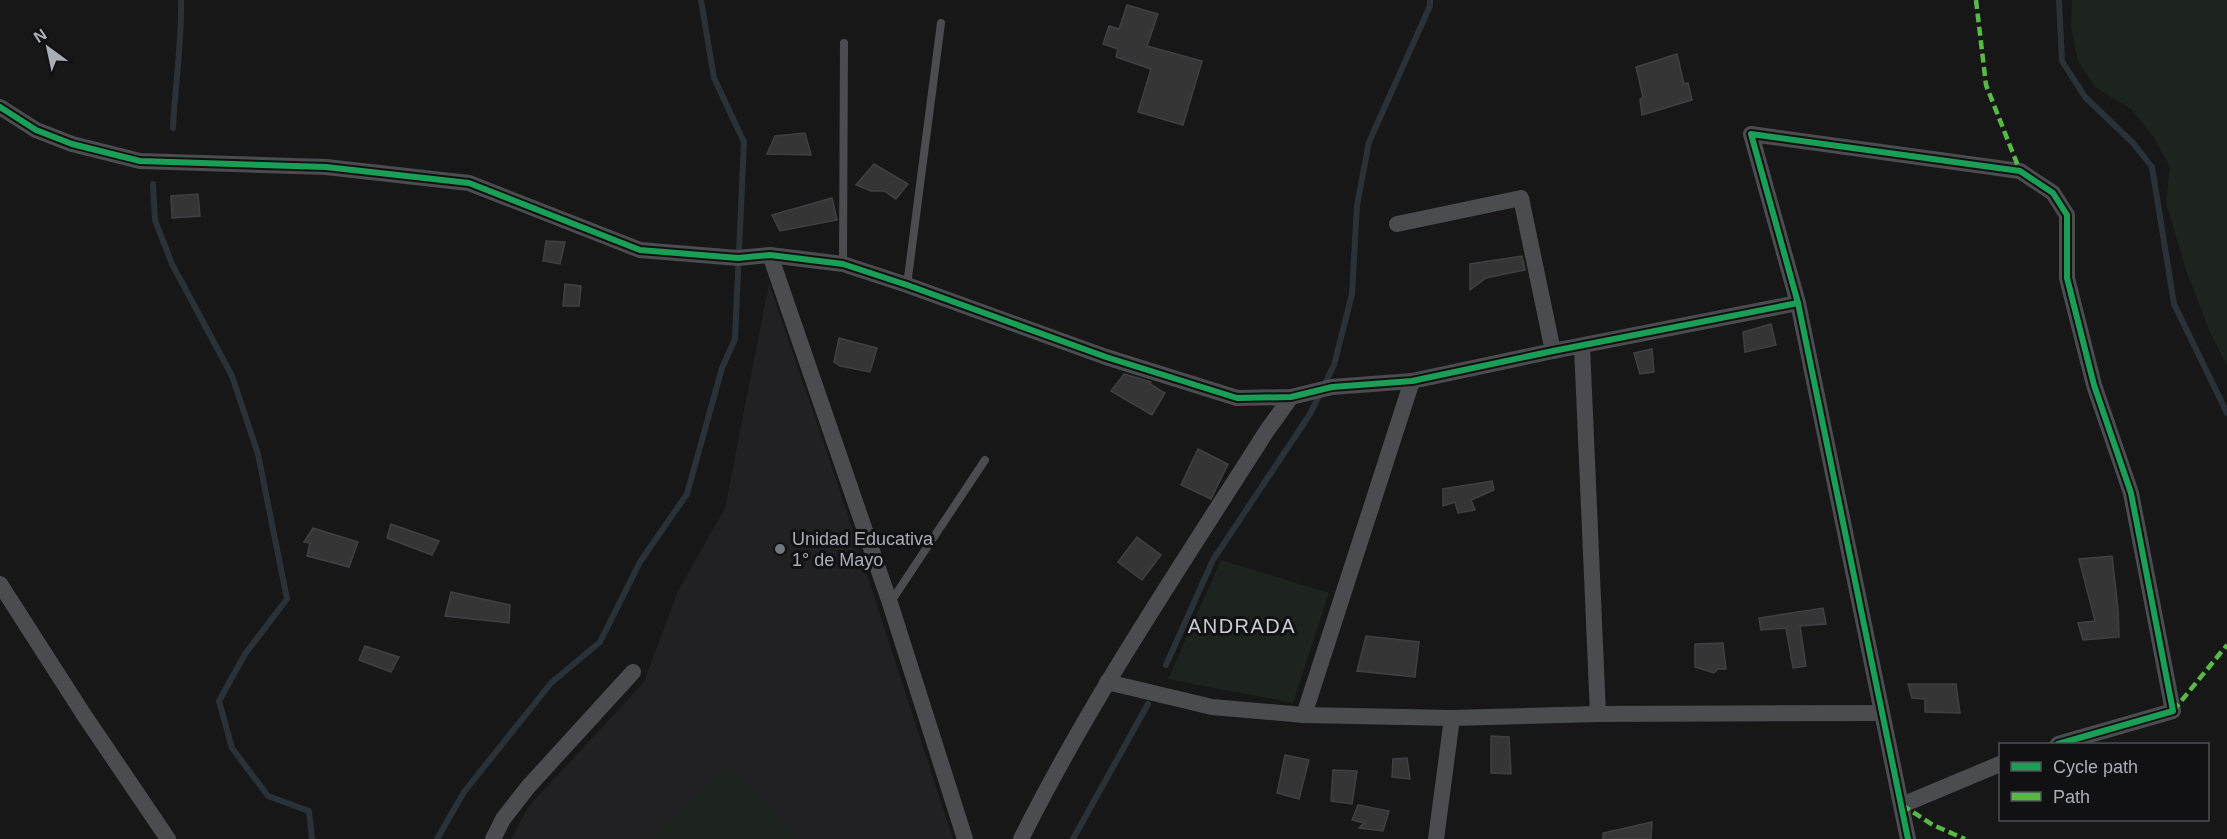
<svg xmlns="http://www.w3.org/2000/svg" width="2227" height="839" viewBox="0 0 2227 839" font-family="Arial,sans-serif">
<rect width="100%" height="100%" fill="#171717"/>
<polygon fill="#212123" points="769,283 833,470 953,839 511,839 529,806 644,682 678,591 725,508"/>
<g fill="#1d241e">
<polygon points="2072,0 2227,0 2227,366 2209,330 2186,270 2166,202 2170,167 2153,136 2131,109 2095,87 2078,61 2071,28"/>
<polygon points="1221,560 1329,593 1293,703 1168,679"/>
<polygon points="729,765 798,839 650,839"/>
</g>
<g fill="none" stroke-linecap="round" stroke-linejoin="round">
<g stroke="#2a3239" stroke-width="6">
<polyline points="2059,0 2062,61 2085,97 2133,143 2152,167 2174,304 2227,413"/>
<path d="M173 128C175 85 182 43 181 0"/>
<polyline points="153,184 155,220 172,264 232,376 258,454 287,599 245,654 219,701 232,748 268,796 309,811 312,839"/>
<polyline points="1166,665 1213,560 1310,414 1334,365 1352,294 1357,205 1369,142 1430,6 1430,0"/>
<polyline points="437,839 464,792 551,683 600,642 640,562 687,494 722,368 735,339 744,142 714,78 701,0"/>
<polyline points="1073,839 1148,704"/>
</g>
</g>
<g fill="#353536" stroke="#3f4043" stroke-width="1.5">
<polygon points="1127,5 1158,14 1147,46 1202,61 1183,125 1138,112 1151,69 1116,57 1118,49 1103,44 1109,26 1119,29"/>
<polygon points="1677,54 1684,84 1688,83 1692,100 1642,115 1640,99 1643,97 1636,67"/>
<polygon points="805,133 811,155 767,154 775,136"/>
<polygon points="874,164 908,184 896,199 884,191 871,191 856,185"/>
<polygon points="198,194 200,216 172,218 171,196"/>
<polygon points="832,198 837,220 780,231 772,215"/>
<polygon points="546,241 565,242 560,264 543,261"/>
<polygon points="1522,256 1525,270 1486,278 1470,290 1470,264"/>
<polygon points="565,284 581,286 579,306 563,306"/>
<polygon points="1771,324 1776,345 1745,352 1743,332"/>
<polygon points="839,338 877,348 870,372 840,366 834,362"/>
<polygon points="1652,349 1654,372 1640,374 1634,353"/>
<polygon points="1124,374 1151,382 1150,384 1165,393 1152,415 1111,391"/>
<polygon points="1198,449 1228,464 1211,499 1181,485"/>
<polygon points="1492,481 1494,490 1471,500 1475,510 1458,513 1455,502 1443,506 1443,489"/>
<polygon points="391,524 439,541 432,555 387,538"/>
<polygon points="313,528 358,542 349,567 307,556 310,543 304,542"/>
<polygon points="1137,537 1161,555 1142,580 1118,562"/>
<polygon points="2112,556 2118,609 2119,637 2083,640 2078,623 2095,621 2079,559"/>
<polygon points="451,592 510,605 509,623 445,616"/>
<polygon points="1823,608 1826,624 1800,626 1806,666 1793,668 1786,628 1761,630 1759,618"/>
<polygon points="1366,636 1419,642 1415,677 1357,671"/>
<polygon points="1723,643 1726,669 1718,669 1714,673 1695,667 1695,644"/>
<polygon points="365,646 399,657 391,672 359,660"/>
<polygon points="1908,684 1956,684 1960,713 1925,712 1925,699 1912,698"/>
<polygon points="1491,736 1509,737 1511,774 1491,773"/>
<polygon points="1285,755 1309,760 1299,799 1277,793"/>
<polygon points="1407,758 1410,779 1392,777 1393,759"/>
<polygon points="1333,770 1357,771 1352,804 1331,801"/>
<polygon points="1358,805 1389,811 1383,831 1359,828 1364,823 1352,820"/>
<polygon points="1652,822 1651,839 1603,839 1603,833"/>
</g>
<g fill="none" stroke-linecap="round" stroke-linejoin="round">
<g stroke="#4b4c50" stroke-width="8">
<polyline points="843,264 844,43"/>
<polyline points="907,285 941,23"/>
<polyline points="890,603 985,460"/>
</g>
<g stroke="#4b4c50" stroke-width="16">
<polyline points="0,107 36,130 72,144 140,161 326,167 469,183 640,250 738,258 770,255 843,264 907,285 1106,357 1237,398 1291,397 1332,387 1412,381 1553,351 1798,303"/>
<polyline points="1397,224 1521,198 1553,351"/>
<polyline points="770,255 890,603 965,839"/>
<polyline points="1582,346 1598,714"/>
<polyline points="0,584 84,715 168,839"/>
<polyline points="1107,682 1212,707 1304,715 1452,718 1598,714 1881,713"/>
<polyline points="1304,715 1412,381"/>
<polyline points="1902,805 2000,764"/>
<polyline points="493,839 503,819 528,787 633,672"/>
<path d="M1021 839C1092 697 1181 566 1266 432L1291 397"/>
<polyline points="1436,839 1452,718"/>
<polyline points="1908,839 1798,303 1751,134 2020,171 2053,193 2067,215 2067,278 2094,385 2131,493 2173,711 2058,744"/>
</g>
<g stroke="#58b947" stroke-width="4.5" stroke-dasharray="9 4.5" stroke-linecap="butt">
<polyline points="1976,0 1986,85 2020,171"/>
<polyline points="2173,711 2227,645"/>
<polyline points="1902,805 1933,825 1965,839"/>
</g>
<g stroke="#111113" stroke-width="10">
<g id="cycleway">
<polyline points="0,107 36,130 72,144 140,161 326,167 469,183 640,250 738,258 770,255 843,264 907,285 1106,357 1237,398 1291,397 1332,387 1412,381 1553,351 1798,303"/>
<polyline points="1908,839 1798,303 1751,134 2020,171 2053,193 2067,215 2067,278 2094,385 2131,493 2173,711 2058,744"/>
</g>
</g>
<use href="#cycleway" stroke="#1a9f57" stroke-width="6"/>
</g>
<circle fill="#757880" stroke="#111113" stroke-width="2" cx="780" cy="549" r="6"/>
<g text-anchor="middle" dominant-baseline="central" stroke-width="6" stroke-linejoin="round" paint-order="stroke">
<g font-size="18" fill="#a8adb8" stroke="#111113" text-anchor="start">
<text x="792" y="539">Unidad Educativa<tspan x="792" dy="21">1° de Mayo</tspan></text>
</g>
<g font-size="20" letter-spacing="1.5" fill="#c9ccd4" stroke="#111113">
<text x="1242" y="626">ANDRADA</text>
</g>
</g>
<rect x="1999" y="743" width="210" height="78" fill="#111113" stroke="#4d4f55" stroke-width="1.5"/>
<rect x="2011" y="762" width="30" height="9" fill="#1a9f57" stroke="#4d4f55" stroke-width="1.5"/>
<text x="2053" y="773" font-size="18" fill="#a8adb8">Cycle path</text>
<rect x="2011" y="792" width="30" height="9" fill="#58b947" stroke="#4d4f55" stroke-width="1.5"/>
<text x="2053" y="803" font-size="18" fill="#a8adb8">Path</text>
<g transform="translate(48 48) rotate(327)" stroke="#111113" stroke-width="4.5" paint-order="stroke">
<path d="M0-4.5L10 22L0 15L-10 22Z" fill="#a8adb8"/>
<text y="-9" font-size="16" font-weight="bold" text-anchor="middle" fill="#a8adb8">N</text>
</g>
</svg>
